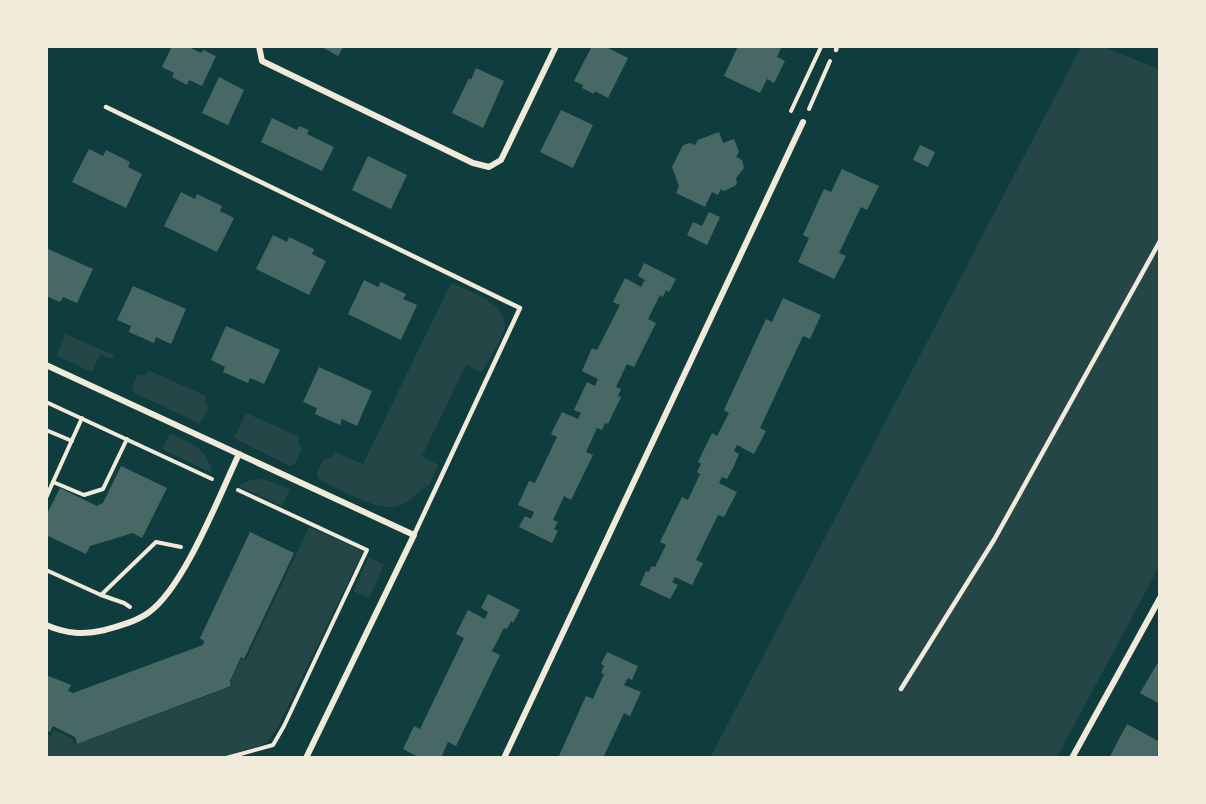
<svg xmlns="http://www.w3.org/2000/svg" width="1206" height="804" viewBox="0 0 1206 804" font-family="'Fira Sans Condensed',sans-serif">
<rect width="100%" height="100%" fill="#0f3d3e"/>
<g fill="#244646">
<polygon points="1081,47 1103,47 1159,69 1159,567 1057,757 710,758"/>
<path d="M451 283C470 292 515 305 503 334 497 347 489 359 482 372L466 365 422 456 438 465 429 486C417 490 411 502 398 506 378 513 339 488 319 480L317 473 323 460 332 457 334 452 363 464Z"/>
<polygon points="65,334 114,355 111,359 100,354 92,372 57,356"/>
<polygon points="148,370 206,396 205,400 208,407 203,420 198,423 135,393 132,387 138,375 146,375"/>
<polygon points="246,413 300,437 298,441 301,450 295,464 290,466 234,438"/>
<path d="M170 433C191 444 207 447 212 473L162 449Z"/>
<polygon points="263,479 290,489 282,506 238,486 250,480"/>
<polygon points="309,527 363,551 277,729 267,742 259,746 218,757 47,757 47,734 51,736 53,730 72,738 75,745 233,686 231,680 241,659 246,660"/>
<polygon points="369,557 384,565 369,598 353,591"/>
</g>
<g fill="#486865">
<polygon points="172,46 187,46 201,53 203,50 216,56 202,86 189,80 187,85 172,77 174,73 162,67"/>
<polygon points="320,46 344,46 338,56"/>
<polygon points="592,46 604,46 628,58 608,98 595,91 594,94 582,88 583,85 574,81"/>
<polygon points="738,46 782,46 777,57 785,61 774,83 767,79 760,93 724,76"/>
<polygon points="476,68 504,81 483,128 452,113 469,78 471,80"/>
<polygon points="219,77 244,90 228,125 202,113"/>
<polygon points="561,110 593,125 573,168 540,152"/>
<polygon points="272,118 297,130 299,126 309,130 307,134 334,147 322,171 261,142"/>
<polygon points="719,132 723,143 734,139 739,152 736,157 742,160 744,168 736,178 737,183 735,186 724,191 721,189 718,195 712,192 705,207 676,193 679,186 672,167 683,145 690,143 695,145 698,140"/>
<polygon points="920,145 935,152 928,167 913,160"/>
<polygon points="89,149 103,156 106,150 130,162 128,167 142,174 126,208 72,182"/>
<polygon points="368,156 407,175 391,209 352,190"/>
<polygon points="842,169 879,186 867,210 861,207 839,253 846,256 834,279 798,262 809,238 803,235 817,204 824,189 831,192"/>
<polygon points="181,192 195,199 197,194 222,206 220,211 234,218 217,252 164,226"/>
<polygon points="709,212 720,217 707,245 687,235 693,222 702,226"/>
<polygon points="273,235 287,242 289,237 314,249 312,254 326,261 309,295 256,269"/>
<polygon points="46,248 93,269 77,303 63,297 60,302 46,296"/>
<polygon points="644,263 676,279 669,292 666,290 663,297 660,295 648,319 656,323 634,367 627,364 616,387 621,389 618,396 621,397 608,424 605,423 602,430 597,428 586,452 593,455 571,500 564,496 553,520 558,522 554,529 558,531 552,543 519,527 525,516 531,519 534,512 518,505 529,481 535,483 557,437 551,434 562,412 578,419 581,413 574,410 587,382 595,386 598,379 582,371 592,348 597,350 620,305 613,302 625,278 641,287 645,280 638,276"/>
<polygon points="364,280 378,287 381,282 406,294 403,299 417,305 401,340 348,314"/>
<polygon points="133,286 186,309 171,344 156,337 154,343 129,332 131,326 117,320"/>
<polygon points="783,298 821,315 810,339 803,336 760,428 766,431 754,454 737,445 734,451 739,454 733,468 727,479 722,477 719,483 737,492 724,517 718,515 696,560 703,563 692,585 675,577 672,582 678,585 670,599 640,585 646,571 649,572 652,566 655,567 666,545 660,542 682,497 688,500 700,474 697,472 701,464 698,462 712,433 717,436 729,413 724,410 766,319 772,322"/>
<polygon points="226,326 280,350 264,384 250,378 248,383 223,372 225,367 211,360"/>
<polygon points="319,367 372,391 357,426 342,419 340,425 315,414 317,408 303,402"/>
<polygon points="121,466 167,488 142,538 133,533 90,546 86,554 46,535 46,516 60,488 97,506 103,503"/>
<polygon points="250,532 294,553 244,659 241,657 230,681 231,686 77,744 75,737 53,726 50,732 46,730 46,675 71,685 68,691 73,693 203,645 204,641 200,638"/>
<polygon points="488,594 520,610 513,623 511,621 507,629 504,628 492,651 500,655 456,746 448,742 441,758 420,758 403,749 414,726 420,729 464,638 456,634 468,610 485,619 488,612 481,608"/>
<polygon points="607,652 638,666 632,680 628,678 624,685 641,692 630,716 624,713 603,758 558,758 586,696 593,699 604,674 601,673 604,666 601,664"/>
<polygon points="1160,659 1160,704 1140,693"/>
<polygon points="1127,724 1160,742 1160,751 1156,758 1109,758"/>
</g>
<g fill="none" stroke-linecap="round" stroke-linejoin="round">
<g stroke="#f1e9da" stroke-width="4">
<polyline points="809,109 830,61"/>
<polyline points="791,111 821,47"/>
<polyline points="46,402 212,479"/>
<polyline points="46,430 72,441"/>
<polyline points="53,482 82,418"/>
<polyline points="46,498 53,482 84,495 103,489 127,439"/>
<polyline points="46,570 101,595 156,542 181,547"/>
<polyline points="101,595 124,603 130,607"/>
<polyline points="226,758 273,745 284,726 367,550 238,490"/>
</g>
<g stroke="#f1e9da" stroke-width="4.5">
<polyline points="836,50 837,46"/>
<polyline points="106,107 520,308 414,535"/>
<polyline points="901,689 994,540 1160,241"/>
</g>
<g stroke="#f1e9da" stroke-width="6">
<polyline points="259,46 262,61 473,163 489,167 501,160 556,46"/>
<polyline points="46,365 414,535 306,758"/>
<path d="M46 625C67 634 83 635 105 630 119 626 135 622 148 613 184 588 219 496 239 454"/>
<polyline points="504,758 803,122"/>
<polyline points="1072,758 1160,598"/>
</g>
</g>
<rect width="1206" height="804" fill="none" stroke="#f1e9da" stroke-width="96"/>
</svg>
